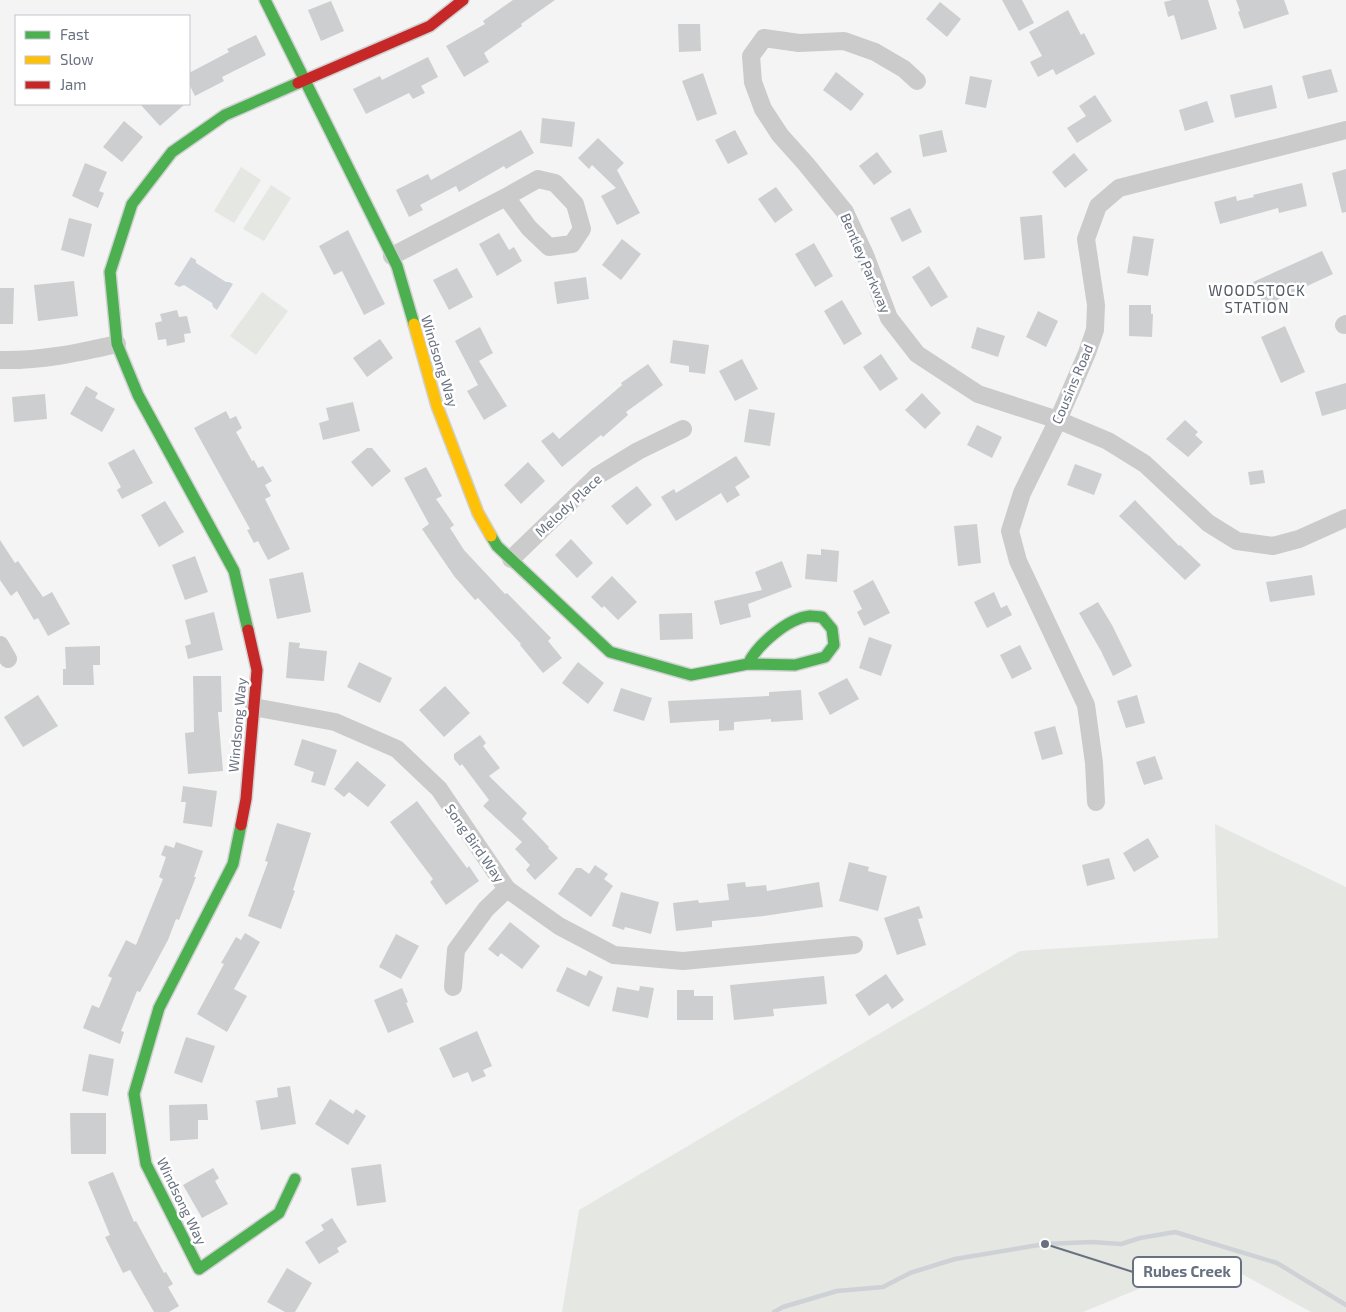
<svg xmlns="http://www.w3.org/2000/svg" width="1346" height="1312" viewBox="0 0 1346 1312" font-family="'Exo 2',sans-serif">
<rect width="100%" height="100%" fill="#f4f4f4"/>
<g fill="#e4e7e2">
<polygon points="241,167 261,180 234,223 214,211"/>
<polygon points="271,185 291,198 264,241 243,229"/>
<polygon points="262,292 288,311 256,355 230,336"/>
<polygon points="1215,824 1346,887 1346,1312 1311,1312 1213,1258 1083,1312 562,1312 579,1210 1020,951 1218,938"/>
</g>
<polygon fill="#ced2d6" points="191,257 196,260 196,263 226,282 229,282 233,284 217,310 213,307 212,303 184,285 179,287 174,284"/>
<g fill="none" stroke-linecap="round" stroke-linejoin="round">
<polyline stroke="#ced2d6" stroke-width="4.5" points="774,1312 783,1307 837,1291 883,1287 910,1273 955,1259 1045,1244 1092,1242 1121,1244 1140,1238 1175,1232 1277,1263 1346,1305"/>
</g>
<g fill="#cdcecf">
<polygon points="513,0 555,0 521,24 522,26 484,53 489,62 464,77 446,46 485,24 483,21"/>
<polygon points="1002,0 1022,0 1034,23 1019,31"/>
<polygon points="1172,0 1208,0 1217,29 1181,40 1174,15 1168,17 1164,2"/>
<polygon points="1236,0 1284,0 1289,14 1244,29 1238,12 1240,11"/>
<polygon points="331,1 344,31 321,41 308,10"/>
<polygon points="940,2 961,19 947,37 926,19"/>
<polygon points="1068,10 1081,35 1084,33 1095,54 1056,75 1053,69 1038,77 1030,62 1042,56 1029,32"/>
<polygon points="678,24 700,24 701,51 679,52"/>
<polygon points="256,35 266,55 222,77 224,81 195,96 189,84 189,73 229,52 227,49"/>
<polygon points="428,57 438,77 421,86 425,93 413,99 409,93 366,114 353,89 380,76 382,80"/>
<polygon points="1331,69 1338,92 1308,99 1302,76"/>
<polygon points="836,72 864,94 851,111 823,90"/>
<polygon points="703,73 717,114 697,121 682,81"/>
<polygon points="970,76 992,80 986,108 965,104"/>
<polygon points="1272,85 1277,108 1235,118 1230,95"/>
<polygon points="1095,95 1112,121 1077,143 1067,128 1086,116 1079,106"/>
<polygon points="1207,101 1214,122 1185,131 1179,110"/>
<polygon points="140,104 185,104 160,126"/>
<polygon points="542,118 575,122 572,147 540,143"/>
<polygon points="124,121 143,137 122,162 103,147"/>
<polygon points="521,130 534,153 506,169 504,166 459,192 456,186 420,205 423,210 409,217 396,190 428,174 431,180"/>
<polygon points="735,130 748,154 728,164 715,140"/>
<polygon points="942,130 947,152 923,157 919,135"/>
<polygon points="598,138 624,163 617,170 640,213 617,225 601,196 616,188 592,165 589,169 578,158"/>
<polygon points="877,152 892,172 874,185 859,166"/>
<polygon points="1074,153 1088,170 1065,188 1052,172"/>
<polygon points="85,163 107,172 99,191 104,193 98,208 72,196"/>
<polygon points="1346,169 1346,212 1342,213 1332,173"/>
<polygon points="1302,183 1307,206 1279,213 1278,208 1220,224 1214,202 1236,196 1237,201 1254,197 1253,195"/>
<polygon points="776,187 793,210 775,223 758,199"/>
<polygon points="910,208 922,232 902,242 890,218"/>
<polygon points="1042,215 1045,258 1024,260 1020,217"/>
<polygon points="69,218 92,224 84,257 61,250"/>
<polygon points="348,230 385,304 364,315 342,271 334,275 319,246"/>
<polygon points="499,233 509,250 514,247 522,261 497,276 479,244"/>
<polygon points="1133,236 1154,239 1148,276 1127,273"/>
<polygon points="622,239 641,254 621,280 602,265"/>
<polygon points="814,243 833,276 815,287 795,254"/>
<polygon points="1322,251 1333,274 1264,306 1253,282"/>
<polygon points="929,266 948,297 931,307 912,277"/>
<polygon points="457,268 473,297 449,310 433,280"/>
<polygon points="586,277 589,299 557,304 554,282"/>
<polygon points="74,281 78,316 38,321 34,285"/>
<polygon points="0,288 14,288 13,324 0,324"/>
<polygon points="842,300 862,334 844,345 824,311"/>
<polygon points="1129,305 1151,305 1151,314 1153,314 1152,337 1129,336"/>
<polygon points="177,310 179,317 187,316 191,333 184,334 185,342 167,346 166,339 158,340 155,323 162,321 160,314"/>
<polygon points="1038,311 1058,321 1046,347 1026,337"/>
<polygon points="1285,326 1305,372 1281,383 1261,337"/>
<polygon points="480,327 493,353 479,361 507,406 484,420 467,391 478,385 455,341"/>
<polygon points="977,327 1005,336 998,357 971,348"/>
<polygon points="380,339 393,358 367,377 353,358"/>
<polygon points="673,340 709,345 705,374 689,372 689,366 670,363"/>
<polygon points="881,354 898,379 880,391 863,367"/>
<polygon points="742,359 758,389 735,401 719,371"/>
<polygon points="648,364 663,385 626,412 628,415 603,437 601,435 562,467 541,441 553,432 559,439 622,385 621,383"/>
<polygon points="1346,383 1346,409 1322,416 1315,392"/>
<polygon points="86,386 98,393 95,398 115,409 102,432 70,414"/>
<polygon points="922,393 941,413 925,429 905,410"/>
<polygon points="45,394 47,419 14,422 12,397"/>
<polygon points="353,402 360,431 323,440 319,423 329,420 326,408"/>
<polygon points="749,409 775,413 770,446 744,442"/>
<polygon points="226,411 230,419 236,416 242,428 236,432 252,461 254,460 258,468 263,466 272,481 265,485 271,496 265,499 290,549 268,560 258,541 254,543 247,530 250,529 194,428"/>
<polygon points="1185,420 1198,432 1195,435 1203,442 1188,457 1166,439"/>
<polygon points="977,425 1002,437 992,458 967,445"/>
<polygon points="367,448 372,448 391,471 372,487 351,462"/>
<polygon points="134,449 153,483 122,499 117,490 121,487 108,463"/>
<polygon points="736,456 750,477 735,487 740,495 727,503 721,493 676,521 661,497 674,489 676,493"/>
<polygon points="528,462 545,481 521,504 504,485"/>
<polygon points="1075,464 1102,474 1094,495 1067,485"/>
<polygon points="426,467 442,496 436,499 454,525 450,528 464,550 505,594 507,593 551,638 548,641 562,658 543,673 520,645 521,644 478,598 475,600 454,576 422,529 429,524 404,478"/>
<polygon points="1263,470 1265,483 1250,485 1248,472"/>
<polygon points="637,486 652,505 627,525 611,506"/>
<polygon points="1135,500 1179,546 1180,545 1201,565 1185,580 1119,516"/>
<polygon points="165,501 184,532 159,547 141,515"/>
<polygon points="977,524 981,563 958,566 954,526"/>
<polygon points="571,539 593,563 577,578 555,555"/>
<polygon points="0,540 15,563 18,561 43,597 52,592 70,624 48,636 38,618 34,620 17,591 11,596 0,580"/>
<polygon points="821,549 839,551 837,582 805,579 807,554 821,555"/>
<polygon points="195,556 208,592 185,600 172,565"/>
<polygon points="782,561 792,587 748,604 751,617 720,625 714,601 762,590 755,572"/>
<polygon points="303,572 311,612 277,619 269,579"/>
<polygon points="1312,575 1315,595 1270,602 1266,582"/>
<polygon points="612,576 637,602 618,620 604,606 602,608 591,597"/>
<polygon points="873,580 890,613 864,626 857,612 862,609 853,591"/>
<polygon points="994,592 1001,608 1007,605 1012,615 987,628 974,602"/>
<polygon points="1098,602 1112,625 1132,666 1113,676 1101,651 1079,613"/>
<polygon points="214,612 223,650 188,659 185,646 191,644 185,620"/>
<polygon points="692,613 693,639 660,640 659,614"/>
<polygon points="869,637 892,645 881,676 859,668"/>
<polygon points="289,642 300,643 299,648 327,651 324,681 286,678"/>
<polygon points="1020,645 1032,669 1012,679 1000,655"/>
<polygon points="100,646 100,665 93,665 94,685 63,685 63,669 66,669 65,647"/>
<polygon points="359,662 392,678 380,703 347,687"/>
<polygon points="578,662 604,683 588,704 562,683"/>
<polygon points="193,676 221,676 222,712 218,712 223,771 188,774 185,733 194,732"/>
<polygon points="847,678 859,699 830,715 818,693"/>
<polygon points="445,686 470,713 444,737 419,710"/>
<polygon points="621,688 652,698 644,721 613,711"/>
<polygon points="801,690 803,720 771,722 771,719 734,722 734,730 719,731 719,720 670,723 668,701 769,696 769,692"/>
<polygon points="38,695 58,726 23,747 4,717"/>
<polygon points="1137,695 1145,723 1126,728 1117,701"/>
<polygon points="1055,726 1063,754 1042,760 1034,732"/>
<polygon points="480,735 486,743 483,746 500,768 489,776 527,813 522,819 549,847 548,848 558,858 535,880 526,870 530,865 515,849 522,842 483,806 489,800 462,764 460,766 454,759 454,754"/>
<polygon points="302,739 337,750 325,786 311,782 314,772 294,765"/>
<polygon points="1155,756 1163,779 1144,785 1136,762"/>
<polygon points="357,761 386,785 368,807 349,792 344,797 334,789"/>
<polygon points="183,786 217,791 212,827 183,823 186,802 181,802"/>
<polygon points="417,801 467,868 469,866 479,881 446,905 430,882 433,879 390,822"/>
<polygon points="277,823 311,833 293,890 295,891 281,929 248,916 268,862 265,861"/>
<polygon points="1148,838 1159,857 1134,872 1123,853"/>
<polygon points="176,842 203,851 194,877 196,877 179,920 176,919 168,940 140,992 137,991 121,1031 124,1032 120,1044 83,1028 92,1005 99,1008 112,978 108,976 126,940 136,945 163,879 159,877 166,857 161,855 165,845 174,848"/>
<polygon points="1109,858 1115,879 1087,886 1082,865"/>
<polygon points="849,862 869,867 868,871 887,876 878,911 839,901"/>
<polygon points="595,865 608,874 604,879 613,886 591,917 558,894 576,868 581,868 589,874"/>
<polygon points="745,882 746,887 766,885 767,891 819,882 823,907 764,916 712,921 712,927 676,931 673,903 698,900 699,903 729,900 727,884"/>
<polygon points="621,892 659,902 651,934 625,927 624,930 612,926"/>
<polygon points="919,906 923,918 918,919 926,945 897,955 884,918"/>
<polygon points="510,922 540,946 522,969 501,953 498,957 488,949"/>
<polygon points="245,933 260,942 234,989 247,996 227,1032 197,1014 224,964 221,963 236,937 241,940"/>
<polygon points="396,934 419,946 401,979 379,967"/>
<polygon points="567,967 586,976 589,970 603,977 589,1007 556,991"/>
<polygon points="886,974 904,1000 892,1009 888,1003 869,1016 855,995"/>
<polygon points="824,976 827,1004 773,1009 774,1016 734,1020 730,985"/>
<polygon points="640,986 654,988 648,1018 612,1011 617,987 639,991"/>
<polygon points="402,988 408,1002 406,1003 414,1022 388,1033 374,1000"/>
<polygon points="677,990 694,990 694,996 713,996 713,1020 677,1020"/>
<polygon points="477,1031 492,1066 483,1070 486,1076 472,1082 468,1072 453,1078 439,1048"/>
<polygon points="186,1037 215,1046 202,1083 174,1073"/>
<polygon points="89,1054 114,1059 108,1096 82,1091"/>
<polygon points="290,1086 296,1124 261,1130 256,1102 258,1102 254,1101 278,1097 277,1088"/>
<polygon points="330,1099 353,1114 356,1109 366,1116 348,1145 315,1124"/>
<polygon points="207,1104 208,1120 198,1120 198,1139 170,1141 169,1105"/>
<polygon points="70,1113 106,1113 106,1154 71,1154"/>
<polygon points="381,1164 386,1202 357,1206 351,1168"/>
<polygon points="213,1168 219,1178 215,1181 228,1204 202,1218 183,1185"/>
<polygon points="113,1172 134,1222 136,1221 164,1273 166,1272 173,1284 168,1287 179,1306 169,1312 154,1312 130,1270 123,1273 105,1237 110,1235 88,1182"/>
<polygon points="332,1218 347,1242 337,1248 339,1252 319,1264 305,1242 324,1230 321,1225"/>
<polygon points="287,1268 312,1283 295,1312 285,1312 267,1302"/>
</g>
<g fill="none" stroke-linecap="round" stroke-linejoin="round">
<g stroke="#d0d1d2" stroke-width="14">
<g id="fast">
<polyline points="265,0 397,266 414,324"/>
<path d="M491 536 497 546 610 652 691 675 748 664 795 665 825 657 834 645 832 629 822 617C818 617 814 616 810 616 788 618 757 645 748 664"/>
<polyline points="248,630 234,571 138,395 117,344 110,272 132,204 172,152 225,115 298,83"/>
<polyline points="241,825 233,864 159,1008 134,1094 146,1164 199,1269 279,1213 295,1179"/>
</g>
</g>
<g stroke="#d0d1d2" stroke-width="14">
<polyline id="slow" points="414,324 437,406 478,513 491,536"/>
</g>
<g stroke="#d0d1d2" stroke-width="14">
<g id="jam">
<polyline points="298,83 430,26 463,0"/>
<polyline points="241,825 246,799 257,670 248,630"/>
</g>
</g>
<g stroke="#cbcbcc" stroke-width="18">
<polyline points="917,81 904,69 875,52 844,41 799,43 764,38 751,56 753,82 763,109 780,135 806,164 845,212 865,255 889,318 917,354 978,394 1058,420 1108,441 1145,464 1208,523 1237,541 1273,546 1299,539 1346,518"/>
<polyline points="392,256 506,197 529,228 549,247 572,244 582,229 575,204 555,183 538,179 506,197"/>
<polyline points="1344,325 1346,324"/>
<path d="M0 360C40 361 78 353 117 344"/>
<polyline points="511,559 597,476 638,451 683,429"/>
<polyline points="0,645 8,659"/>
<polyline points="254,707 335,722 397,749 439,789 507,889 559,926 614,955 683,961 854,945"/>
<polyline points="1096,802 1094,763 1086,705 1018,561 1010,531 1022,493 1058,420 1087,353 1095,330 1096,305 1086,239 1098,206 1119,188 1346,130"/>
<polyline points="453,987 456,950 486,909 507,889"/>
</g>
<use href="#fast" stroke="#4caf50" stroke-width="11"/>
<use href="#slow" stroke="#ffc107" stroke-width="11"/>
<use href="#jam" stroke="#c62828" stroke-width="11"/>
</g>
<g text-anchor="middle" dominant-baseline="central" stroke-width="5" stroke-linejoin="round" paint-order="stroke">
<g font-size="14" fill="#687180" stroke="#fff">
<text transform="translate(866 263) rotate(67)">Bentley Parkway</text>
<text transform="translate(440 361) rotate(73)">Windsong Way</text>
<text transform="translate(1072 384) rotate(-67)">Cousins Road</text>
<text transform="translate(568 505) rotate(-43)">Melody Place</text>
<text transform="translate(237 725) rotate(-85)">Windsong Way</text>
<text transform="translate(475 843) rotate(55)">Song Bird Way</text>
<text transform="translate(182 1201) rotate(64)">Windsong Way</text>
</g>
<g font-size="15" letter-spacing="1" fill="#555b66" stroke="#fff">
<text x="1257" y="290">WOODSTOCK<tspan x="1257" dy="17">STATION</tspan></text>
</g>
</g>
<path fill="none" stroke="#687180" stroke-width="2" d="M1045 1244L1133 1272"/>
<circle fill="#687180" stroke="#fff" stroke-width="2" cx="1045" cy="1244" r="5"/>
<rect fill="#fff" stroke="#687180" stroke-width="2" x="1133" y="1257" width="108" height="30" rx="5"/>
<g font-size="15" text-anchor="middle" font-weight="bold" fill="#687180">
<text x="1187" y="1277">Rubes Creek</text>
</g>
<rect x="15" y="15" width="175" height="90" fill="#ffffff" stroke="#c3c6cc"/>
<rect x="25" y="31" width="25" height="8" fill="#4caf50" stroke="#c3c6cc"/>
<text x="60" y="40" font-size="15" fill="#687180">Fast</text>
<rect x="25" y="56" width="25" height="8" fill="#ffc107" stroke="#c3c6cc"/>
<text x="60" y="65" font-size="15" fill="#687180">Slow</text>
<rect x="25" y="81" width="25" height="8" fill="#c62828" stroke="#c3c6cc"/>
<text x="60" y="90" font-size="15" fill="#687180">Jam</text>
</svg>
